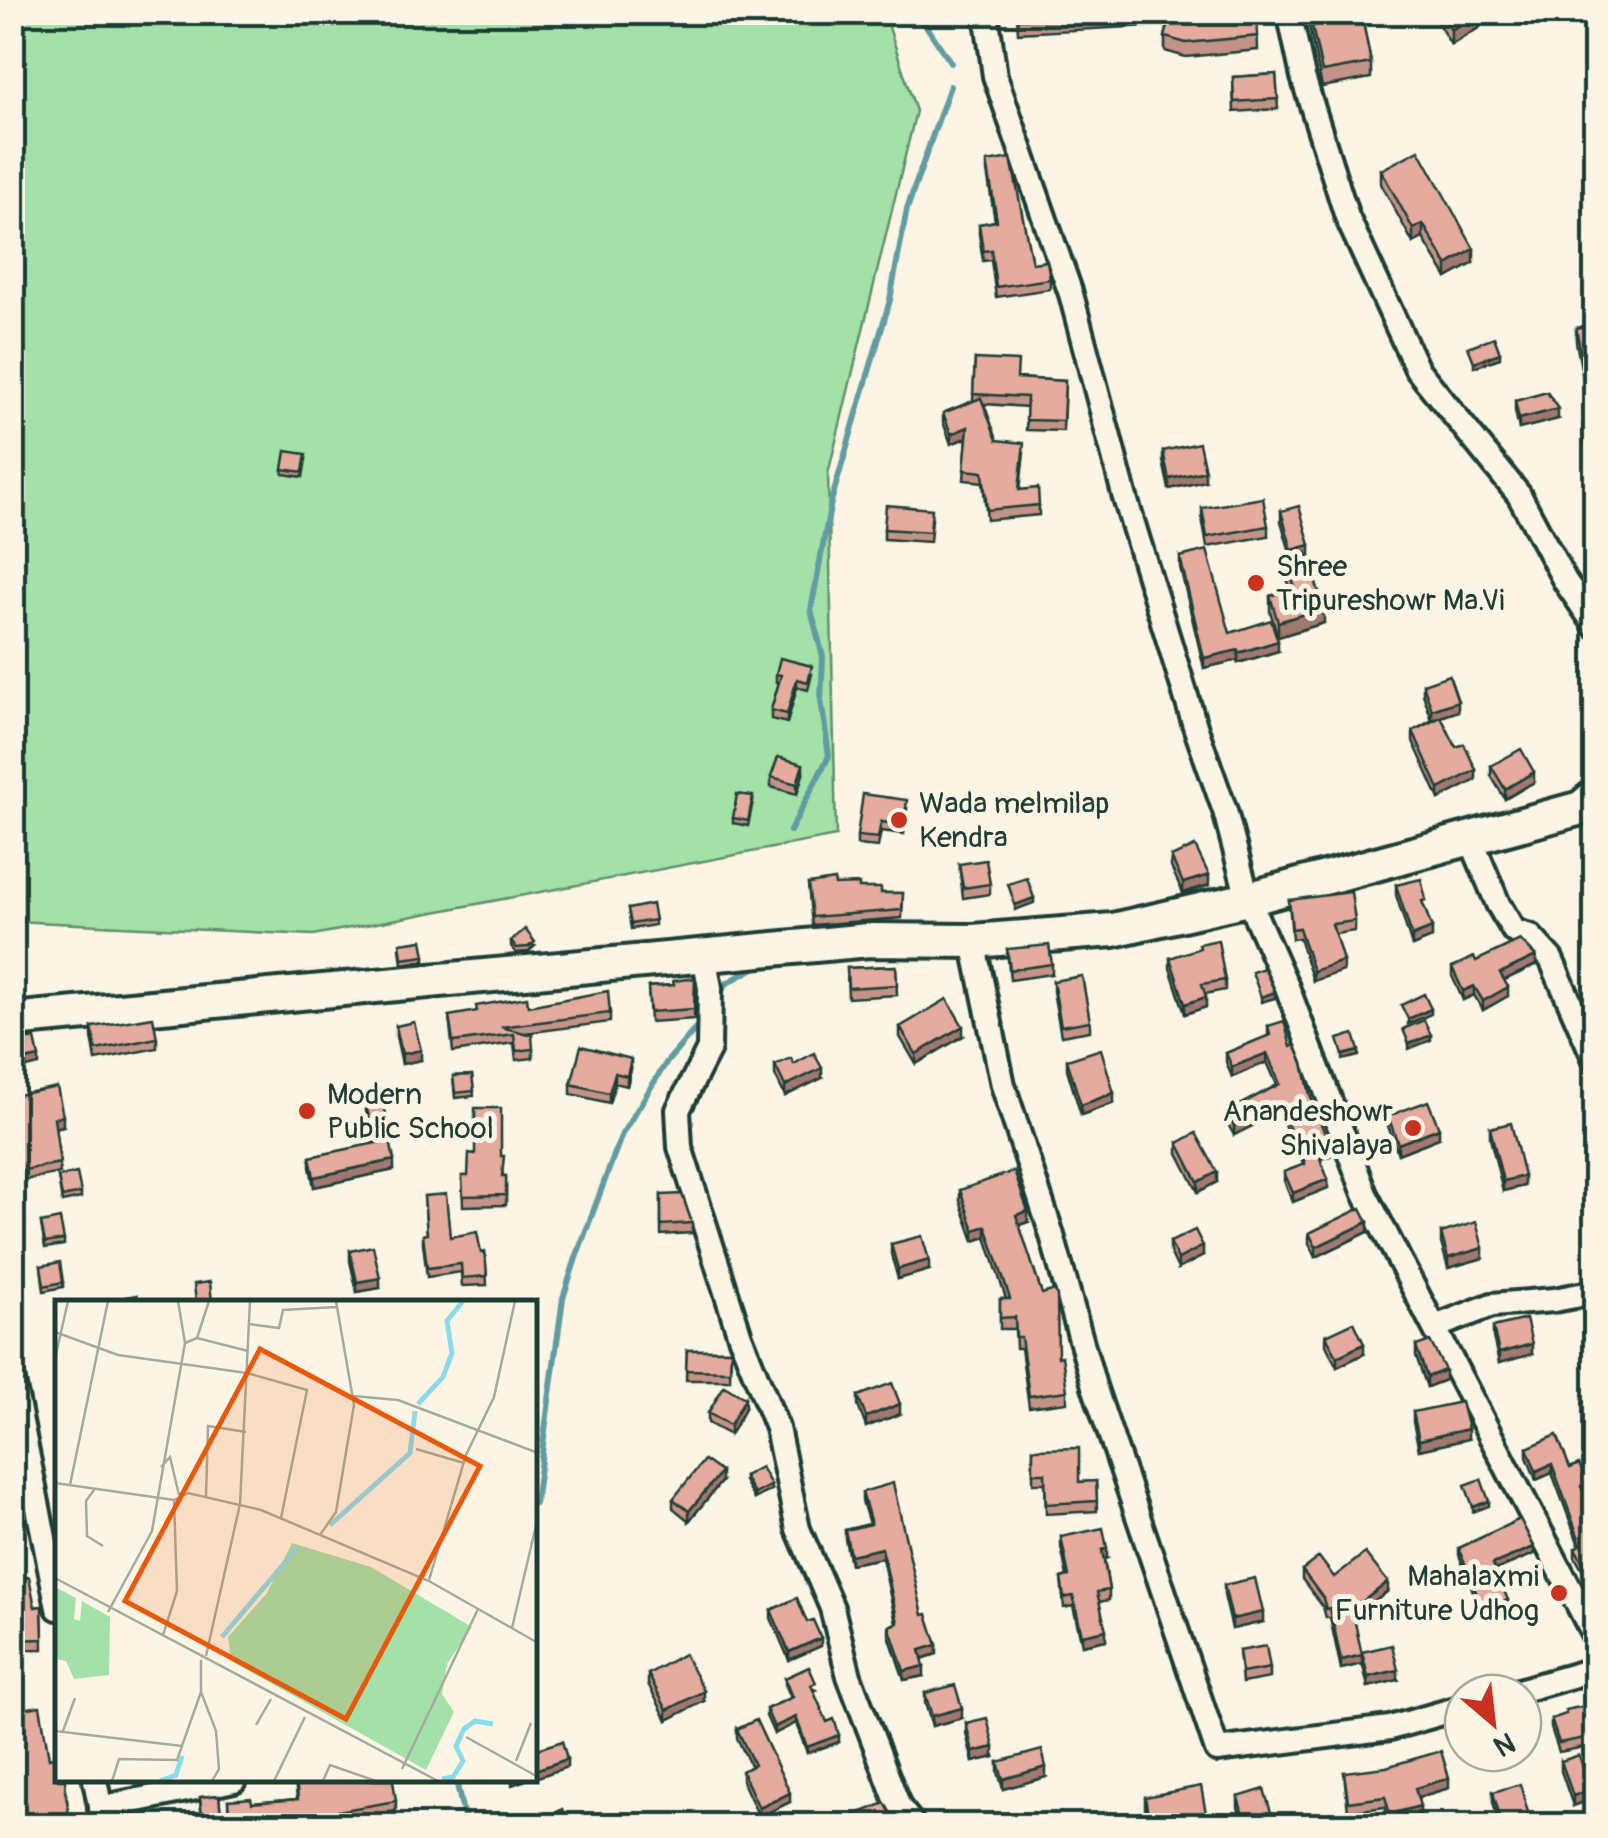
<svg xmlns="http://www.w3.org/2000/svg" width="1608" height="1838" viewBox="0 0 1608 1838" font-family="Pangolin,sans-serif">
<rect width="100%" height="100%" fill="#fcf5e5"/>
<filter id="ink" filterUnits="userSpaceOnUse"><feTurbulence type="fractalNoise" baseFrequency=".01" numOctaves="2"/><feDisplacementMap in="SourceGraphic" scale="20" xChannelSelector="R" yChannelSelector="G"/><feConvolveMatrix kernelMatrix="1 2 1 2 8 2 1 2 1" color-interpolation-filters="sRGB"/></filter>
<g filter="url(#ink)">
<polygon fill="#a3e1a9" stroke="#618f6e" stroke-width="2.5" points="863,12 888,24 916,111 828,474 836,836 313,935 13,921 13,13"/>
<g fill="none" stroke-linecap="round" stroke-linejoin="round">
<g stroke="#609ca1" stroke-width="6">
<polyline points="912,12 927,27 951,63"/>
<polyline points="790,831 829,756 821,700 823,657 811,610 831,502 890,300 907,209 950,86"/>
<polyline points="717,999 727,983 765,962"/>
<polyline points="535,1503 563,1298 577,1255 622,1134 666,1063 701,1022"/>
<polyline points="456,1780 463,1813 469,1826"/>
</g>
<g stroke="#1f3d34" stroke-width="30">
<g id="street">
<polyline points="986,12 995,76 1071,294 1125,498 1196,729 1225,811 1248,899 1287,987 1365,1194 1596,1639"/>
<polyline points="1289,12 1303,77 1347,217 1417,369 1519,495 1565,581 1596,626"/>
<polyline points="1470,837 1498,904 1514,931 1530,936 1551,959 1596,1062"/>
<polyline points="973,941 1003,1085 1051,1232 1094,1386 1217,1750 1390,1728 1463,1707"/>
<polyline points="704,954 710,988 709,1049 678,1110 680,1147 740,1336 777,1428 798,1529 832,1608 849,1676 899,1807 914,1826"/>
<polyline points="1435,1327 1492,1305 1554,1300 1596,1292"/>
<polyline points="12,1377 58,1608"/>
<polyline points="1512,1693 1596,1669"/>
<polyline points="95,1780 104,1826"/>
<polyline points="100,1808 234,1780"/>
</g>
</g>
<g stroke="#1f3d34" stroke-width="40">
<polyline id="secondary" points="12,1020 869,940 973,941 1113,930 1248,899 1581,808 1596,795"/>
</g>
<use href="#street" stroke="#fcf5e5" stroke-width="22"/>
<use href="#secondary" stroke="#fcf5e5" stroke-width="32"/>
</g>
<g fill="#c49388" stroke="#1f3d34" stroke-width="2.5">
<polygon points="1017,12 1257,12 1258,50 1186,57 1165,51 1165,37 1168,25 1018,33"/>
<polygon points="1306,12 1361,12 1371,63 1371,78 1322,87"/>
<polygon points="1431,12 1480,12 1480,27 1451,45"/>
<polygon points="1276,74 1278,109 1234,112 1233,77"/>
<polygon points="987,162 1032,263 1050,279 1050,289 996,297 991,260 983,261 979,234 979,224 995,221 987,172"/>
<polygon points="1381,170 1474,263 1447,278 1423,238 1413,243 1381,184"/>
<polygon points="1596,324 1596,387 1585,389 1576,342 1576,328"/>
<polygon points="975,359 1017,378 1065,381 1063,431 1026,430 1027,407 984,404 997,440 1024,452 1020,490 1039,505 1039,515 987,520 983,482 964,480 967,438 951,444 943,422 943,413 973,401"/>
<polygon points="1515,401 1558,419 1519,429 1515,411"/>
<polygon points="1596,421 1589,456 1583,435 1583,425"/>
<polygon points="1163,451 1205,481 1169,489 1163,461"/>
<polygon points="306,459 303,477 283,474 283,469"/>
<polygon points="1202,508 1268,526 1268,536 1207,547 1202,518"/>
<polygon points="1281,511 1310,555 1307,556 1324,623 1278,637 1270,611 1270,596 1291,590 1285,573 1285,558 1291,556 1281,521"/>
<polygon points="932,519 930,542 884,539 884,529"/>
<polygon points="1180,557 1230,633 1278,651 1238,663 1238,660 1204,668 1180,567"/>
<polygon points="776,674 812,674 808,690 797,687 787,723 771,719 771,710 779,683 776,682"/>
<polygon points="1423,684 1458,711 1441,717 1456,747 1476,780 1439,799 1413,741 1413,731 1432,720 1423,694"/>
<polygon points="1491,766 1534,782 1505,799 1491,776"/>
<polygon points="803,774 797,794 771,787 771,777"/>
<polygon points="753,801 748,826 733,823 733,818"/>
<polygon points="907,809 904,834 881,831 878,847 857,845 857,836"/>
<polygon points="1171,857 1209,885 1183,893 1171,867"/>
<polygon points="959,864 990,884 990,894 963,898"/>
<polygon points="808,884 835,885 881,893 903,893 902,918 812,925"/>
<polygon points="1396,885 1426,910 1432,938 1412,946 1396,895"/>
<polygon points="1289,900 1355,921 1355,931 1335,934 1343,971 1313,981 1299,938 1292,939"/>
<polygon points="628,909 655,920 655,925 631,929"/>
<polygon points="511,941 535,946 528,952 516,953 511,946"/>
<polygon points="400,948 425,956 425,961 402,964"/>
<polygon points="1007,949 1052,964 1052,974 1010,980"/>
<polygon points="1170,958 1225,980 1225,990 1205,994 1206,1007 1185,1014 1170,968"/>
<polygon points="1476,961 1536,965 1504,980 1508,996 1483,1010 1474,995 1463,1000 1452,976 1452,967"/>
<polygon points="896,966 897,995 848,998 847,968"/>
<polygon points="695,978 694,1019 650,1022 648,987 674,985"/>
<polygon points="1053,981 1090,1021 1090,1031 1061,1036 1053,991"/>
<polygon points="528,1006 610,1013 610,1022 525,1033 533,1049 533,1058 516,1060 514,1043 453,1052 449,1016"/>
<polygon points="396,1026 421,1060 402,1064 396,1036"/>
<polygon points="1268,1026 1291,1047 1310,1095 1330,1156 1320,1159 1328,1188 1293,1202 1284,1181 1284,1172 1303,1165 1296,1139 1290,1141 1280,1112 1234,1135 1226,1121 1226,1112 1277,1085 1267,1062 1232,1077 1226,1062 1226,1053 1268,1036"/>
<polygon points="92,1027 157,1038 157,1048 96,1060 92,1037"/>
<polygon points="900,1027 963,1036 916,1064 900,1037"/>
<polygon points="1067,1060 1114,1103 1081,1115 1067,1069"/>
<polygon points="775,1065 822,1078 785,1096 775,1075"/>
<polygon points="631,1069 627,1086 615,1083 609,1103 571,1094 571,1084"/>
<polygon points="472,1075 474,1096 455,1098 453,1076"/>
<polygon points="12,1096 63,1126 55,1128 60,1173 19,1181 12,1143"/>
<polygon points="366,1106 390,1140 383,1142 394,1170 314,1187 310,1167 310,1157 373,1144 366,1116"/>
<polygon points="1388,1116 1439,1138 1398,1154 1388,1126"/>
<polygon points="1490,1128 1524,1186 1503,1191 1490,1138"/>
<polygon points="1178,1143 1217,1182 1198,1192 1178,1153"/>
<polygon points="501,1156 503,1176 506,1176 506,1205 463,1206 462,1176 468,1176"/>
<polygon points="58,1177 81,1193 81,1198 62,1202"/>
<polygon points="1596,1185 1596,1228 1583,1201 1583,1191"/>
<polygon points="960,1190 1028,1222 1019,1225 1058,1357 1067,1391 1067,1402 1029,1407 1021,1348 1016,1348 1015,1329 1000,1329 1000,1299 1006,1299 986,1237 974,1241 960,1201"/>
<polygon points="661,1195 692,1223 692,1233 661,1235"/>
<polygon points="424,1196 450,1237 481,1253 485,1252 487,1285 462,1286 461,1272 427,1277 423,1243 423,1235 427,1234"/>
<polygon points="41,1223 64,1240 64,1245 45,1248"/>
<polygon points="1368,1232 1316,1257 1309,1243 1309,1233"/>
<polygon points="1441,1233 1483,1258 1448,1268 1441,1243"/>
<polygon points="1170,1242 1203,1256 1178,1269 1170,1252"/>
<polygon points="891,1244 929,1270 898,1279 891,1254"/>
<polygon points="350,1251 380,1288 357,1292 350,1261"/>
<polygon points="41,1266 63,1282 63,1287 44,1291"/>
<polygon points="1493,1327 1532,1354 1499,1363 1493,1337"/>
<polygon points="1326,1335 1364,1354 1337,1367 1326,1345"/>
<polygon points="1416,1346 1445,1380 1427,1387 1416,1356"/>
<polygon points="687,1350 731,1350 730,1380 686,1380"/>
<polygon points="858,1396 900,1414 866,1427 858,1406"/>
<polygon points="745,1408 730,1435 708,1423 708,1413"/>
<polygon points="1413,1412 1468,1439 1419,1450 1413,1422"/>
<polygon points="1527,1448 1570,1468 1587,1492 1584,1494 1596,1525 1596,1596 1589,1581 1589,1573 1585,1575 1575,1557 1575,1548 1579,1545 1552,1473 1536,1480 1527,1457"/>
<polygon points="1033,1449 1079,1482 1096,1481 1097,1511 1046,1514 1045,1483 1033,1483"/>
<polygon points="744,1476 771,1490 754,1499 744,1481"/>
<polygon points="721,1482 689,1521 673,1508 673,1499"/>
<polygon points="862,1492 923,1615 937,1654 922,1659 924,1676 904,1680 889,1635 889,1626 896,1623 882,1558 850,1564 845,1539 845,1530 869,1524 862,1501"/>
<polygon points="1061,1537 1107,1558 1104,1559 1109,1590 1109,1600 1099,1602 1106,1640 1082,1645 1073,1606 1064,1608 1061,1578 1067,1576 1061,1547"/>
<polygon points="1459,1548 1534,1554 1495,1570 1508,1607 1483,1617 1459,1555"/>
<polygon points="12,1554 19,1573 19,1579 35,1607 42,1606 43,1649 12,1650"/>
<polygon points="1302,1570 1388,1591 1363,1611 1353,1612 1362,1664 1341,1669 1330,1618 1326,1618 1323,1607 1302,1579"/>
<polygon points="1224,1585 1263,1622 1232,1629 1224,1595"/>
<polygon points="771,1610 807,1622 821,1646 789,1660 771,1618"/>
<polygon points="1239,1651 1270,1668 1270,1678 1242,1683"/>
<polygon points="1362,1652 1398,1680 1368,1687 1362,1662"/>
<polygon points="648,1674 704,1701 667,1720 648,1684"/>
<polygon points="785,1678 816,1690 813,1691 827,1722 839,1742 807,1753 796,1723 774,1734 766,1716 766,1709 791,1698 785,1684"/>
<polygon points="925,1693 962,1718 932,1726 925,1703"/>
<polygon points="1551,1719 1595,1736 1595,1745 1559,1752 1551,1728"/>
<polygon points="966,1723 994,1757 973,1762 966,1733"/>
<polygon points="737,1729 790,1802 759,1817 742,1780 742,1771 751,1767 737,1738"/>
<polygon points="1561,1761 1590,1800 1573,1806 1561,1771"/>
<polygon points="998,1762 1046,1777 1003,1789 998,1772"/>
<polygon points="1344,1772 1449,1788 1418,1797 1420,1815 1390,1824 1385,1807 1348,1812"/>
<polygon points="295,1780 396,1801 396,1811 338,1821 338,1824 320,1826 229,1826 228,1800 252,1803 297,1799"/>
<polygon points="1493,1792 1529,1826 1500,1826 1493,1802"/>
<polygon points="219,1795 221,1819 202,1821 200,1797"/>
<polygon points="1145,1797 1207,1819 1207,1826 1147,1826 1145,1812"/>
<polygon points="1238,1797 1275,1826 1243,1826 1238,1807"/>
</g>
<g fill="#a0786f" stroke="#1f3d34" stroke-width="2.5">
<polygon points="1480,12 1480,27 1451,45 1451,30"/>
<polygon points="1423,224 1423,238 1413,243 1413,229"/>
<polygon points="1474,249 1474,263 1447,278 1447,265"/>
<polygon points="1500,353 1500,358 1474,367 1474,362"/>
<polygon points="1558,409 1558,419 1519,429 1519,419"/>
<polygon points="968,427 968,437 951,444 951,434"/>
<polygon points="1596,444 1596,454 1589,456 1589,446"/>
<polygon points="1205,471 1205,481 1169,489 1169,479"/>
<polygon points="1310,545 1310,555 1292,560 1292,550"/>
<polygon points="1324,608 1324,623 1278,637 1278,622"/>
<polygon points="1278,641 1278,651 1238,663 1238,653"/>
<polygon points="1238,650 1238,660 1204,668 1204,658"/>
<polygon points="797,679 797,687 787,723 787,714"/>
<polygon points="1458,701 1458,711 1432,720 1432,710"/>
<polygon points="803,764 803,774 797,794 797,784"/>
<polygon points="1476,770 1476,780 1439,799 1439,789"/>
<polygon points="1534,772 1534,782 1505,799 1505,789"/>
<polygon points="1209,875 1209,885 1183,893 1183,883"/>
<polygon points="1034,898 1034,903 1015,910 1015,905"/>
<polygon points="1432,928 1432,938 1412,946 1412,936"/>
<polygon points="1536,956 1536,965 1500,982 1500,973"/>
<polygon points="1343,961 1343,971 1313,981 1313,971"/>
<polygon points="1474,986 1474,995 1463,1000 1463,991"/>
<polygon points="1508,987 1508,996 1483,1010 1483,1001"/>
<polygon points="1275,992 1275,998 1261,1002 1261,997"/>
<polygon points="1206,997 1206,1007 1185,1014 1185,1004"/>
<polygon points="1431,1009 1431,1014 1408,1024 1408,1019"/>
<polygon points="963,1026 963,1036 916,1064 916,1054"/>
<polygon points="1431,1035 1431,1040 1409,1049 1409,1044"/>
<polygon points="421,1050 421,1060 402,1064 402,1054"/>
<polygon points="1359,1051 1359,1056 1343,1060 1343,1055"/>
<polygon points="1267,1053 1267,1062 1232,1077 1232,1067"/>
<polygon points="39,1057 39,1065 15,1071 15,1062"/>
<polygon points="631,1059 631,1069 627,1086 627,1076"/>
<polygon points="822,1068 822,1078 785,1096 785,1086"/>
<polygon points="615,1073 615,1083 609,1103 609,1093"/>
<polygon points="1114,1093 1114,1103 1081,1115 1081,1105"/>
<polygon points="1280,1102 1280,1112 1234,1135 1234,1126"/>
<polygon points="63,1116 63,1126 54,1128 54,1118"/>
<polygon points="1439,1128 1439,1138 1398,1154 1398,1144"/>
<polygon points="1296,1129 1296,1139 1290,1141 1290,1131"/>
<polygon points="390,1130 390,1140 374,1144 374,1134"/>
<polygon points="1330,1147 1330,1156 1317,1160 1317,1150"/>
<polygon points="394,1160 394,1170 314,1187 314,1177"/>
<polygon points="1217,1172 1217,1182 1198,1192 1198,1182"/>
<polygon points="1524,1176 1524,1186 1503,1191 1503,1181"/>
<polygon points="1328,1179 1328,1188 1293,1202 1293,1193"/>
<polygon points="1028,1211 1028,1222 1016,1226 1016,1215"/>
<polygon points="1368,1222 1368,1232 1316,1257 1316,1247"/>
<polygon points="986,1226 986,1237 974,1241 974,1230"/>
<polygon points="1203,1246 1203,1256 1178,1269 1178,1259"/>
<polygon points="1483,1248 1483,1258 1448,1268 1448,1258"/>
<polygon points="929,1260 929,1270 898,1279 898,1269"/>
<polygon points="380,1278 380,1288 357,1292 357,1282"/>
<polygon points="1364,1344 1364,1354 1337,1367 1337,1357"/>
<polygon points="1532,1344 1532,1354 1499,1363 1499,1353"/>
<polygon points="1445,1370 1445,1380 1427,1387 1427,1377"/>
<polygon points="745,1398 745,1408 730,1435 730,1425"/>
<polygon points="900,1404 900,1414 866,1427 866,1417"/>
<polygon points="1468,1429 1468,1439 1419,1450 1419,1440"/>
<polygon points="1552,1464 1552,1473 1536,1480 1536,1471"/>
<polygon points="721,1472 721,1482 689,1521 689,1511"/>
<polygon points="1587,1483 1587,1492 1581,1495 1581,1486"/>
<polygon points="771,1485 771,1490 754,1499 754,1494"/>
<polygon points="1489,1501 1489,1506 1473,1512 1473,1507"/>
<polygon points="1534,1547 1534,1554 1493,1571 1493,1564"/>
<polygon points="882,1548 882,1558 850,1564 850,1555"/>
<polygon points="1107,1548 1107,1558 1102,1560 1102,1550"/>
<polygon points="1596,1560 1596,1569 1585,1575 1585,1566"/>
<polygon points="1388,1582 1388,1591 1363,1611 1363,1601"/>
<polygon points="1508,1600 1508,1607 1483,1617 1483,1610"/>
<polygon points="1263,1612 1263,1622 1232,1629 1232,1619"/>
<polygon points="1106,1630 1106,1640 1082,1645 1082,1635"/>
<polygon points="821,1638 821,1646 789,1660 789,1652"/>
<polygon points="937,1645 937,1654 920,1659 920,1650"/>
<polygon points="1362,1655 1362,1664 1341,1669 1341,1660"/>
<polygon points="924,1666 924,1676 904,1680 904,1671"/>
<polygon points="1398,1670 1398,1680 1368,1687 1368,1677"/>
<polygon points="704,1691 704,1701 667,1720 667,1710"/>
<polygon points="962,1708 962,1718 932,1726 932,1716"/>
<polygon points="796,1717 796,1723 774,1734 774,1727"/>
<polygon points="839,1735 839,1742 807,1753 807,1747"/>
<polygon points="994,1747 994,1757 973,1762 973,1752"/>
<polygon points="567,1759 567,1767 535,1778 535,1770"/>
<polygon points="1046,1767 1046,1777 1003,1789 1003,1779"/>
<polygon points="1449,1778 1449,1788 1415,1798 1415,1788"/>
<polygon points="512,1780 526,1780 512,1785"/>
<polygon points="1590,1790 1590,1800 1573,1806 1573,1796"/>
<polygon points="790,1793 790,1802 759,1817 759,1808"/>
<polygon points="1420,1806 1420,1815 1390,1824 1390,1814"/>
<polygon points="1529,1816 1529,1826 1502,1826 1502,1824"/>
<polygon points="894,1819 894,1826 877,1826"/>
</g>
<g fill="#e4ab9e" stroke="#1f3d34" stroke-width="2.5">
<polygon points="1017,12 1134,12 1018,19"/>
<polygon points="1172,12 1257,12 1258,36 1186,43 1165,37"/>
<polygon points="1309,12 1361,12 1371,63 1322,72"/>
<polygon points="1440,12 1480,12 1451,30"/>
<polygon points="1276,74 1278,99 1234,102 1233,77"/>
<polygon points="1419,150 1474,249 1447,265 1423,224 1413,229 1381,170"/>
<polygon points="1011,158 1032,263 1047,261 1050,279 996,287 991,250 983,251 979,224 997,221 987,162"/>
<polygon points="1596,324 1596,372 1585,374 1576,328"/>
<polygon points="1494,337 1500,353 1474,362 1468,347"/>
<polygon points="975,359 1018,361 1017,378 1065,381 1063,421 1026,420 1027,397 973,394"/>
<polygon points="1547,392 1558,409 1519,419 1515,401"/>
<polygon points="981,398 997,440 1024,443 1019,490 1038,488 1039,505 987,510 983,472 964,470 968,427 951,434 943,413"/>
<polygon points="1596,421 1596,444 1589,446 1583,425"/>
<polygon points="1199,443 1205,471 1169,479 1163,451"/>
<polygon points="286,451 306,454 303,472 283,469"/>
<polygon points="1263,498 1268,526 1207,537 1202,508"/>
<polygon points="886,505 932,509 930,532 884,529"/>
<polygon points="1299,506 1310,545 1292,550 1281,511"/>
<polygon points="1207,550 1230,633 1271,620 1278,641 1238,653 1238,650 1204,658 1180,557"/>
<polygon points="1306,552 1324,608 1278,622 1270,596 1295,588 1285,558"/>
<polygon points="780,658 812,666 808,682 797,679 787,714 771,710 781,675 776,674"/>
<polygon points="1449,675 1458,701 1432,710 1423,684"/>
<polygon points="1441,717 1456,747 1464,744 1476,770 1439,789 1413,731"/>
<polygon points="1521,749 1534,772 1505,789 1491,766"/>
<polygon points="778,757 803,764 797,784 771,777"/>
<polygon points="737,794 753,796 748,821 733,818"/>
<polygon points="863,794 907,800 904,825 881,822 878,838 857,836"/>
<polygon points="1195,846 1209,875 1183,883 1171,857"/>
<polygon points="986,860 990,884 963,888 959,864"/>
<polygon points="1027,878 1034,898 1015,905 1008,884"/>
<polygon points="1421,879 1426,900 1422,901 1432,928 1412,936 1396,885"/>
<polygon points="834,880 835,885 859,884 859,888 881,888 881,893 903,893 902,910 812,917 808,884"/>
<polygon points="1351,892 1355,921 1332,924 1343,961 1313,971 1299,928 1292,929 1289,900"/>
<polygon points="652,904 655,920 631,924 628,909"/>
<polygon points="525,929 535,942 528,947 516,948 511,941"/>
<polygon points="422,940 425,956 402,959 400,943"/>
<polygon points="1218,940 1225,980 1202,984 1206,997 1185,1004 1170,958 1200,948 1199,944"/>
<polygon points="1520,940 1536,956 1500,973 1508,987 1483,1001 1474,986 1463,991 1452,967 1474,957 1476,961"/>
<polygon points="1049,945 1052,964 1010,970 1007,949"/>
<polygon points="896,966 897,985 848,988 847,968"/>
<polygon points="1264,968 1275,992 1261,997 1252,972"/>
<polygon points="1082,976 1090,1021 1061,1026 1053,981"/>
<polygon points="695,978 694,1009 650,1012 648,987 674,985 673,981"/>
<polygon points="608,991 610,1013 501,1027 532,1035 533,1049 516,1051 514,1034 453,1042 449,1016 477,1011 476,1006 527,997 528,1006"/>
<polygon points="1424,994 1431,1009 1408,1019 1401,1005"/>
<polygon points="947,999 963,1026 916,1054 900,1027"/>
<polygon points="153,1017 157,1038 96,1050 92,1027"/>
<polygon points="1424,1020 1431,1035 1409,1044 1403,1029"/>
<polygon points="1284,1021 1291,1047 1295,1045 1303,1063 1310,1095 1330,1147 1317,1150 1328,1179 1293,1193 1284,1172 1305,1164 1296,1129 1290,1131 1280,1102 1234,1126 1226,1112 1280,1084 1267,1053 1232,1067 1226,1053 1270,1035 1268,1026"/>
<polygon points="414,1022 421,1050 402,1054 396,1026"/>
<polygon points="1354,1034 1359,1051 1343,1055 1338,1039"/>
<polygon points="12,1039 35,1039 39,1057 15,1062 15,1067 12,1067"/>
<polygon points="581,1046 631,1059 627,1076 615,1073 609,1093 571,1084"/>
<polygon points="1101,1049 1114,1093 1081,1105 1067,1060"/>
<polygon points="814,1053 822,1068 785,1086 775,1065 791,1058 794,1064"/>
<polygon points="472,1075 474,1091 455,1093 453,1076"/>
<polygon points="57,1087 63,1116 54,1118 60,1163 19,1171 12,1133 12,1096"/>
<polygon points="1428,1101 1439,1128 1398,1144 1388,1116"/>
<polygon points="383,1102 390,1130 374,1134 366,1106"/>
<polygon points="475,1108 501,1108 501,1156 504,1156 502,1176 506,1176 506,1195 463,1196 462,1176 468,1176 469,1153 475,1154"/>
<polygon points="1511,1123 1524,1176 1503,1181 1490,1128"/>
<polygon points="1196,1133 1217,1172 1198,1182 1178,1143"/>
<polygon points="390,1140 394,1160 314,1177 310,1157"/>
<polygon points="1014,1171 1028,1211 1016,1215 1042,1294 1055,1290 1057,1296 1058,1357 1062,1356 1067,1391 1029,1396 1021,1337 1016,1337 1015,1317 1000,1318 1000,1299 1010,1299 986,1226 974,1230 960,1190"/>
<polygon points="77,1173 81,1193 62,1197 58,1177"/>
<polygon points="1596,1185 1596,1218 1583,1191"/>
<polygon points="446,1194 450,1237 477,1232 481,1253 485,1252 487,1276 462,1278 461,1264 427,1268 423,1235 427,1234 424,1196"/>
<polygon points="682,1194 692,1223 661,1225 661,1195"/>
<polygon points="1361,1208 1368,1222 1316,1247 1309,1233"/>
<polygon points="60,1219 64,1240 45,1243 41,1223"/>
<polygon points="1476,1222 1483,1248 1448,1258 1441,1233"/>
<polygon points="1195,1230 1203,1246 1178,1259 1170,1242"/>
<polygon points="922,1236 929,1260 898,1269 891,1244"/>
<polygon points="373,1246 380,1278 357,1282 350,1251"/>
<polygon points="60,1262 63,1282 44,1286 41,1266"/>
<polygon points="210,1282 212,1303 196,1303 194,1284"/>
<polygon points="137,1295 138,1303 120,1303 125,1302 125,1297"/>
<polygon points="1526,1319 1532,1344 1499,1353 1493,1327"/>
<polygon points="1354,1322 1364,1344 1337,1357 1326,1335"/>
<polygon points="1430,1341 1445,1370 1427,1377 1416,1346"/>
<polygon points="687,1350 731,1350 730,1371 686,1370"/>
<polygon points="892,1383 900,1404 866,1417 858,1396"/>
<polygon points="724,1386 745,1398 730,1425 708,1413"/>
<polygon points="1461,1402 1468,1429 1419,1440 1413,1412"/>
<polygon points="1557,1435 1570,1468 1579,1464 1587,1483 1581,1486 1596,1525 1596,1560 1585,1566 1575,1548 1581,1544 1552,1464 1536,1471 1527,1448"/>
<polygon points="1079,1448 1079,1482 1096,1481 1097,1501 1046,1504 1045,1473 1033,1473 1033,1449"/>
<polygon points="704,1460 721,1472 689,1511 673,1499"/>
<polygon points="761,1467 771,1485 754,1494 744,1476"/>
<polygon points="1481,1479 1489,1501 1473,1507 1465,1485"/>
<polygon points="893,1483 923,1615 927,1614 937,1645 920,1650 924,1666 904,1671 889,1626 898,1623 882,1548 850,1555 845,1530 871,1524 862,1492"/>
<polygon points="1520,1519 1534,1547 1493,1564 1508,1600 1483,1610 1459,1548"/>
<polygon points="1103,1528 1107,1548 1102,1550 1109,1590 1097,1592 1106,1630 1082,1635 1073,1596 1064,1598 1061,1578 1069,1576 1061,1537"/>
<polygon points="1365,1553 1388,1582 1363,1601 1351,1604 1362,1655 1341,1660 1330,1608 1326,1609 1323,1598 1302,1570 1319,1557 1334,1577"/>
<polygon points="12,1554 15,1554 19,1573 12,1575"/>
<polygon points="1596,1568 1596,1586 1589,1571"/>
<polygon points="29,1577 35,1607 42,1606 43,1639 12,1640 12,1580"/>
<polygon points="1255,1578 1263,1612 1232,1619 1224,1585"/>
<polygon points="797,1598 807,1622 813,1620 821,1638 789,1652 771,1610"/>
<polygon points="1392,1645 1398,1670 1368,1677 1362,1652"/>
<polygon points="1266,1646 1270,1668 1242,1673 1239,1651"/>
<polygon points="684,1654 704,1691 667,1710 648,1674"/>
<polygon points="809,1667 816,1683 811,1685 827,1722 834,1719 839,1735 807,1747 796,1717 774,1727 766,1709 793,1697 785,1678"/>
<polygon points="955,1685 962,1708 932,1716 925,1693"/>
<polygon points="1590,1705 1595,1736 1559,1743 1551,1719 1566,1714 1565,1710"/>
<polygon points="40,1706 49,1758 58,1756 58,1780 65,1780 70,1826 12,1826 12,1711"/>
<polygon points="987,1718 994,1747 973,1752 966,1723"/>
<polygon points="756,1720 790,1793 759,1808 742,1771 754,1765 737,1729"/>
<polygon points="562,1741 567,1759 535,1770 535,1750"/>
<polygon points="1042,1750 1046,1767 1003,1779 998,1762"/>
<polygon points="1441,1751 1449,1778 1415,1788 1420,1806 1390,1814 1385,1797 1348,1802 1344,1772 1386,1767"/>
<polygon points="1579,1755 1590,1790 1573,1796 1561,1761"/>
<polygon points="296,1780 393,1780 396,1801 338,1811 338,1814 293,1818 294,1826 230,1826 228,1800 251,1798 252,1803 298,1799"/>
<polygon points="1520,1784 1529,1816 1502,1824 1493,1792"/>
<polygon points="1201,1786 1207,1819 1174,1826 1150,1826 1145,1797"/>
<polygon points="1264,1789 1275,1826 1246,1826 1238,1797"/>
<polygon points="219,1795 221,1814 202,1816 200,1797"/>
<polygon points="885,1803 894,1819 877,1826 858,1826 854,1815"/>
<polygon points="562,1809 574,1826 541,1826 540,1824"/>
<polygon points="1341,1821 1342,1826 1297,1826"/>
</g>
</g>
<g fill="#c8321e" stroke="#fcf5e5" stroke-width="4">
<circle cx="1256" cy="583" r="10"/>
<circle cx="899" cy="820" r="10"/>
<circle cx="307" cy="1111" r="10"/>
<circle cx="1413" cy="1128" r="10"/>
<circle cx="1559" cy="1593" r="10"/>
</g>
<g text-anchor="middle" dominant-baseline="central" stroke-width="10" stroke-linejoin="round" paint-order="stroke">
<g font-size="30" fill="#1f3d34" stroke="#fcf5e5" text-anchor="start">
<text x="1276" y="566">Shree<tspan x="1276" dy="34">Tripureshowr Ma.Vi</tspan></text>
<text x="919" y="803">Wada melmilap<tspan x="919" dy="34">Kendra</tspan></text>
<text x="327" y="1094">Modern<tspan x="327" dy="34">Public School</tspan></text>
<text x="1393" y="1111" text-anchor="end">Anandeshowr<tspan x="1393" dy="34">Shivalaya</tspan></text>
<text x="1539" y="1576" text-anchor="end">Mahalaxmi<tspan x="1539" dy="34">Furniture Udhog</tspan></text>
</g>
</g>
<g transform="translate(55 1300)">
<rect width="482" height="482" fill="#fcf5e5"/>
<path d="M237 243 316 267 417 327 392 364 387 394 399 412 371 470 176 361 173 337 212 293ZM0 287 21 298 19 319 25 321 27 301 55 317 54 375 19 379 11 361 0 359Z" fill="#a3e1a9"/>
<path fill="none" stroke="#8cdbe9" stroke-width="5" d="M363 104 388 77 397 53 392 21 408 1M275 225 355 153 360 111M167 337 243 247M387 479 398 477 408 461 401 446 409 429 420 421 438 424M105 481 121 475 127 456"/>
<path fill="none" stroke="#a4ab9e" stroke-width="2.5" d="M194 24 224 28 228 10 282 7M0 32 63 55 192 73 252 90 226 218M142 38 193 51M130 43 142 38 154 1M0 59 13 1M298 96 343 100 483 153M361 149 409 163M106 167 115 157 124 195M0 183 119 200 133 193 206 210 374 281 483 343M15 185 53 1M39 190 31 201 32 236 48 246M151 197 153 126 191 132M265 235 281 212 299 105 281 1M0 278 383 481M374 280 411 155 439 97 460 1M53 312 97 231 130 43 123 1M457 328 483 217M108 335 122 291 119 200M151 356 185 204 195 1M146 360V392L161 431 164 469 157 481M201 425 216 399M0 431 127 446M8 431 20 398M411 437 483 477M461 461 476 423M347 469 423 309M57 481 64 459 122 460 146 392M219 481 250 417M268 481 275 465 321 481"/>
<path fill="#e8590c" fill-opacity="0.15" stroke="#e8590c" stroke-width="5" d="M205 49 425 166 291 419 70 301Z"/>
<rect width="482" height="482" fill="none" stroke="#1f3d34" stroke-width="5"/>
</g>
<rect width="1608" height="1838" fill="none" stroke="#fcf5e5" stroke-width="50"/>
<rect x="25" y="25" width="1558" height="1788" fill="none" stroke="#1f3d34" stroke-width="4" filter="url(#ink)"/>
<g transform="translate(1493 1723) rotate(152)"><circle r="48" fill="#fcf5e5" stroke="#a4ab9e" stroke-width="2.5"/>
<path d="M0-8L18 38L0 25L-18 38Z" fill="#c8321e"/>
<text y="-15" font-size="28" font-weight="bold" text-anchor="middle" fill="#1f3d34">N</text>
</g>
</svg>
